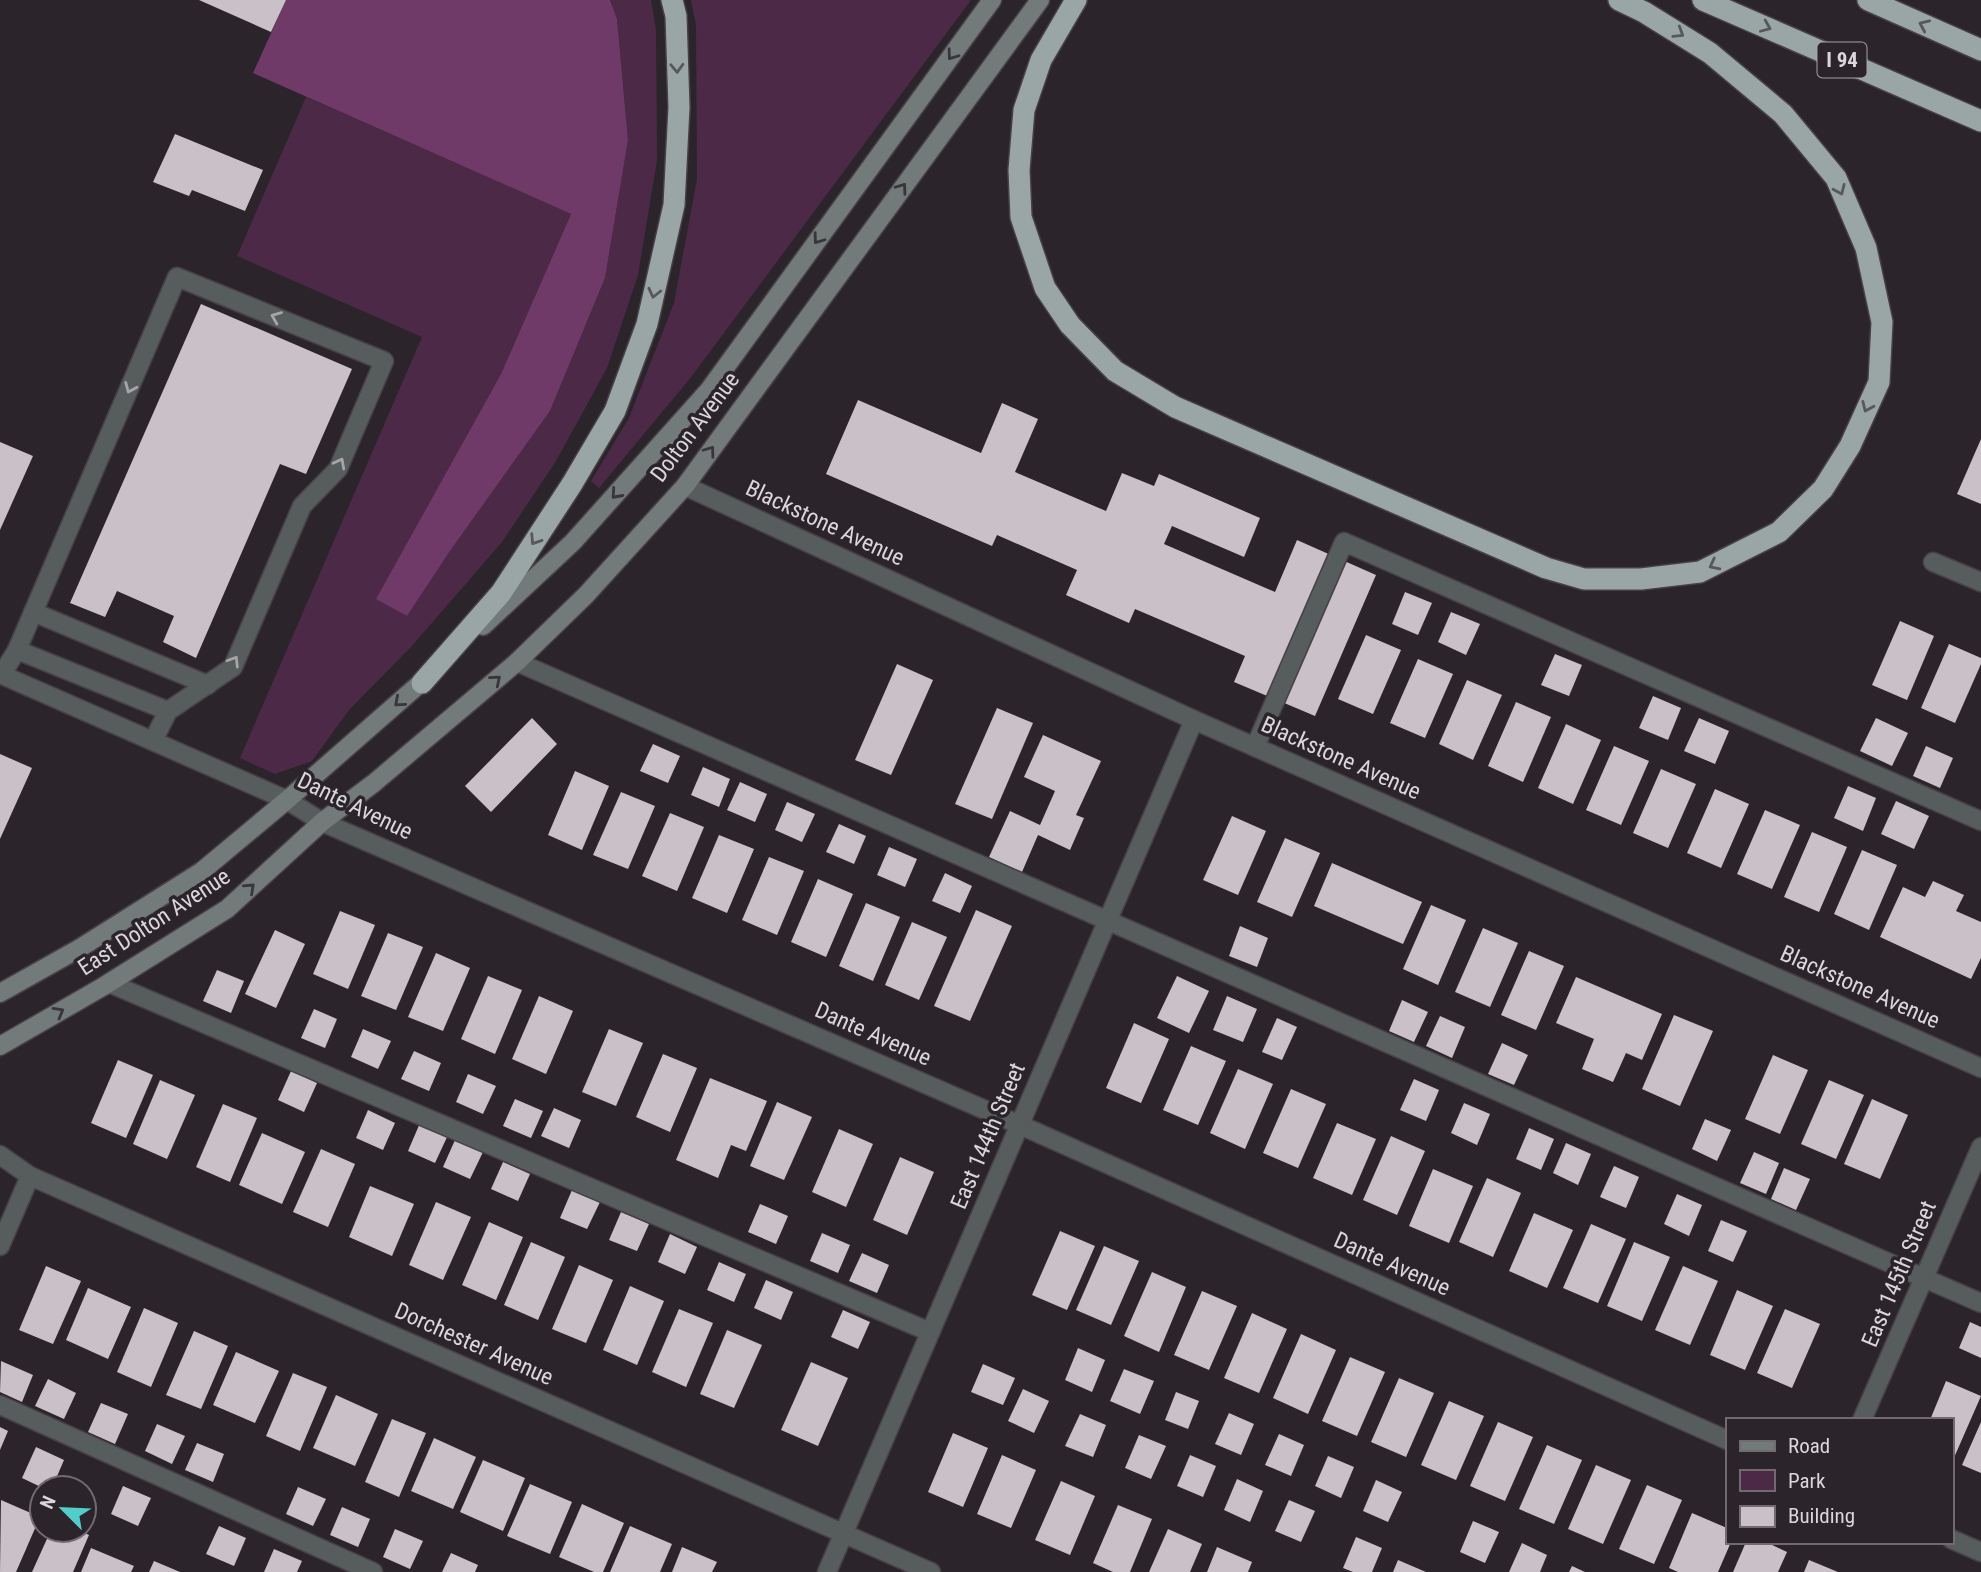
<svg xmlns="http://www.w3.org/2000/svg" width="1981" height="1572" viewBox="0 0 1981 1572" font-family="'Roboto Condensed',sans-serif">
<rect width="100%" height="100%" fill="#2b242a"/>
<g fill="#4d2948">
<polygon points="610,0 651,0 656,30 657,160 638,275 607,368 556,461 502,542 411,647 349,710 312,761 275,774 240,758 422,337 237,256 306,97 571,214 501,374 377,598 407,616 450,551 550,411 605,278 628,140 617,19"/>
<polygon points="691,0 971,0 692,376 599,488 591,481 629,418 674,303 697,179 696,25"/>
</g>
<polygon fill="#6f3968" points="286,0 610,0 617,19 628,140 605,278 550,411 450,551 407,616 376,599 501,374 571,214 253,73"/>
<g fill="#cac0c8">
<polygon points="199,0 286,0 271,32"/>
<polygon points="175,134 263,170 245,211 192,190 189,196 153,182"/>
<polygon points="201,304 352,369 306,474 280,464 196,658 163,642 174,616 117,591 105,617 70,603"/>
<polygon points="858,400 981,453 1002,403 1038,419 1015,472 1106,511 1122,473 1154,486 1159,474 1260,518 1244,557 1172,526 1164,544 1275,592 1297,540 1376,575 1315,716 1234,682 1245,656 1135,609 1129,623 1066,595 1077,570 997,535 992,546 826,474"/>
<polygon points="1981,439 1981,504 1957,494"/>
<polygon points="0,442 33,456 0,530"/>
<polygon points="1405,592 1432,603 1418,635 1392,624"/>
<polygon points="1451,612 1480,624 1466,655 1438,642"/>
<polygon points="1900,621 1934,636 1907,700 1872,685"/>
<polygon points="1366,635 1401,650 1373,714 1338,699"/>
<polygon points="1949,644 1981,658 1981,664 1955,723 1921,708"/>
<polygon points="1555,654 1582,665 1569,696 1541,685"/>
<polygon points="1418,659 1453,674 1425,738 1390,723"/>
<polygon points="897,664 933,680 891,775 855,760"/>
<polygon points="1467,680 1502,695 1473,760 1439,744"/>
<polygon points="1653,696 1681,708 1668,740 1639,728"/>
<polygon points="1516,702 1551,717 1523,782 1488,766"/>
<polygon points="997,708 1033,723 992,819 955,804"/>
<polygon points="532,718 557,744 491,812 465,786"/>
<polygon points="1699,718 1729,731 1715,764 1684,751"/>
<polygon points="1876,718 1908,733 1892,766 1860,751"/>
<polygon points="1566,724 1601,740 1573,804 1538,788"/>
<polygon points="1043,735 1101,761 1076,815 1084,818 1070,850 1038,835 1022,872 989,857 1010,811 1040,825 1055,791 1024,777"/>
<polygon points="653,744 680,756 668,783 640,771"/>
<polygon points="1614,746 1649,761 1621,825 1586,810"/>
<polygon points="1926,746 1953,758 1940,788 1913,776"/>
<polygon points="0,754 32,768 0,839"/>
<polygon points="703,767 730,779 719,807 691,795"/>
<polygon points="1661,769 1696,784 1668,848 1633,833"/>
<polygon points="575,771 609,786 582,850 548,835"/>
<polygon points="740,782 767,794 755,822 727,810"/>
<polygon points="1848,786 1876,798 1863,831 1834,818"/>
<polygon points="1715,789 1749,804 1721,868 1687,853"/>
<polygon points="621,792 655,806 628,869 593,855"/>
<polygon points="1896,801 1929,816 1914,849 1881,834"/>
<polygon points="787,802 815,814 802,842 775,830"/>
<polygon points="1765,810 1800,825 1772,889 1737,874"/>
<polygon points="670,813 704,827 677,891 642,876"/>
<polygon points="1232,816 1266,831 1238,895 1203,880"/>
<polygon points="839,824 866,836 854,864 826,852"/>
<polygon points="1812,832 1847,847 1819,912 1784,897"/>
<polygon points="719,835 754,849 727,913 692,898"/>
<polygon points="1285,838 1320,853 1292,917 1257,902"/>
<polygon points="889,847 917,859 905,887 877,875"/>
<polygon points="1862,850 1897,865 1869,930 1834,914"/>
<polygon points="769,857 804,871 777,935 742,920"/>
<polygon points="1332,863 1422,902 1403,944 1314,906"/>
<polygon points="945,873 972,886 960,913 932,901"/>
<polygon points="818,879 853,894 826,957 791,942"/>
<polygon points="1933,881 1964,895 1956,911 1981,922 1981,958 1971,979 1880,937 1903,887 1925,897"/>
<polygon points="866,903 900,917 873,981 839,966"/>
<polygon points="1431,905 1466,920 1438,985 1403,969"/>
<polygon points="976,910 1012,926 970,1021 934,1006"/>
<polygon points="340,911 375,925 348,989 313,974"/>
<polygon points="912,922 947,937 919,1000 885,985"/>
<polygon points="1240,926 1268,938 1257,967 1229,956"/>
<polygon points="1483,928 1518,943 1490,1007 1455,992"/>
<polygon points="275,930 305,944 276,1008 245,994"/>
<polygon points="388,933 423,947 396,1010 361,996"/>
<polygon points="1529,951 1564,966 1536,1030 1501,1015"/>
<polygon points="436,953 470,968 443,1031 408,1017"/>
<polygon points="217,970 244,981 231,1013 203,1001"/>
<polygon points="488,976 522,990 495,1054 461,1039"/>
<polygon points="1177,976 1209,991 1189,1033 1157,1018"/>
<polygon points="1576,977 1662,1014 1642,1060 1626,1053 1613,1082 1582,1069 1594,1039 1556,1023"/>
<polygon points="539,996 573,1011 546,1074 512,1059"/>
<polygon points="1227,996 1257,1009 1243,1042 1213,1030"/>
<polygon points="1402,1000 1428,1012 1414,1042 1389,1031"/>
<polygon points="314,1009 337,1019 325,1048 301,1038"/>
<polygon points="1674,1015 1713,1031 1680,1106 1642,1089"/>
<polygon points="1440,1016 1465,1027 1452,1058 1426,1046"/>
<polygon points="1277,1018 1297,1027 1282,1060 1262,1052"/>
<polygon points="1134,1023 1169,1039 1141,1103 1106,1088"/>
<polygon points="363,1029 391,1041 378,1069 351,1057"/>
<polygon points="609,1029 643,1043 616,1106 582,1092"/>
<polygon points="1502,1043 1528,1055 1514,1085 1488,1074"/>
<polygon points="1191,1046 1226,1061 1198,1125 1163,1110"/>
<polygon points="414,1051 441,1063 429,1091 401,1079"/>
<polygon points="663,1054 697,1068 670,1132 636,1117"/>
<polygon points="1773,1055 1808,1070 1780,1134 1745,1119"/>
<polygon points="118,1060 153,1075 126,1138 91,1123"/>
<polygon points="1238,1069 1273,1084 1245,1149 1210,1133"/>
<polygon points="291,1071 317,1083 304,1112 278,1100"/>
<polygon points="468,1074 496,1086 483,1114 456,1102"/>
<polygon points="710,1078 767,1101 746,1151 731,1145 718,1178 676,1160"/>
<polygon points="1414,1079 1439,1090 1426,1121 1400,1110"/>
<polygon points="160,1080 195,1095 167,1159 133,1144"/>
<polygon points="1829,1080 1864,1095 1836,1159 1801,1144"/>
<polygon points="1291,1089 1326,1104 1298,1168 1263,1153"/>
<polygon points="515,1099 543,1111 531,1138 503,1126"/>
<polygon points="1872,1099 1908,1115 1880,1179 1844,1164"/>
<polygon points="777,1102 812,1117 784,1180 750,1166"/>
<polygon points="1464,1103 1490,1114 1477,1145 1451,1133"/>
<polygon points="223,1104 257,1118 230,1182 196,1167"/>
<polygon points="554,1108 581,1120 569,1148 541,1136"/>
<polygon points="368,1110 395,1123 383,1150 356,1138"/>
<polygon points="1705,1119 1731,1130 1717,1161 1692,1149"/>
<polygon points="420,1123 448,1135 435,1163 408,1151"/>
<polygon points="1337,1123 1376,1139 1352,1195 1313,1178"/>
<polygon points="1529,1128 1554,1139 1541,1170 1516,1159"/>
<polygon points="839,1129 873,1144 846,1207 812,1192"/>
<polygon points="262,1133 305,1152 282,1204 239,1185"/>
<polygon points="1391,1136 1425,1151 1397,1215 1363,1200"/>
<polygon points="455,1140 483,1152 470,1179 443,1167"/>
<polygon points="1566,1143 1591,1154 1578,1185 1553,1173"/>
<polygon points="321,1149 355,1164 328,1227 293,1212"/>
<polygon points="1754,1152 1779,1163 1766,1194 1740,1183"/>
<polygon points="900,1157 934,1172 907,1235 873,1220"/>
<polygon points="503,1162 530,1174 518,1201 491,1189"/>
<polygon points="1614,1166 1639,1177 1626,1208 1600,1197"/>
<polygon points="1784,1168 1810,1179 1796,1210 1771,1199"/>
<polygon points="1433,1169 1473,1186 1449,1243 1409,1226"/>
<polygon points="1487,1178 1521,1193 1493,1257 1459,1242"/>
<polygon points="370,1186 414,1204 392,1256 349,1237"/>
<polygon points="572,1190 600,1202 587,1229 560,1218"/>
<polygon points="1677,1194 1702,1205 1689,1236 1664,1224"/>
<polygon points="436,1202 471,1217 443,1280 409,1265"/>
<polygon points="760,1204 788,1216 776,1244 748,1232"/>
<polygon points="621,1212 649,1224 637,1251 609,1240"/>
<polygon points="1534,1213 1573,1230 1547,1288 1509,1271"/>
<polygon points="1721,1220 1747,1231 1733,1262 1708,1251"/>
<polygon points="489,1222 523,1237 496,1300 462,1285"/>
<polygon points="1591,1224 1626,1239 1598,1303 1563,1288"/>
<polygon points="1060,1231 1095,1246 1067,1310 1032,1295"/>
<polygon points="822,1233 850,1245 838,1273 810,1261"/>
<polygon points="670,1234 697,1247 685,1274 658,1262"/>
<polygon points="531,1242 565,1257 538,1320 504,1305"/>
<polygon points="1634,1242 1670,1257 1642,1321 1607,1306"/>
<polygon points="1104,1246 1139,1261 1111,1325 1076,1310"/>
<polygon points="862,1253 889,1265 877,1293 849,1281"/>
<polygon points="719,1262 746,1274 734,1302 707,1290"/>
<polygon points="579,1265 613,1280 586,1343 552,1329"/>
<polygon points="46,1266 81,1281 53,1344 19,1330"/>
<polygon points="1683,1266 1718,1281 1690,1345 1655,1330"/>
<polygon points="1152,1272 1186,1287 1159,1352 1124,1336"/>
<polygon points="766,1280 793,1292 781,1320 754,1308"/>
<polygon points="630,1286 664,1301 637,1365 603,1350"/>
<polygon points="88,1288 131,1307 108,1359 66,1340"/>
<polygon points="1737,1290 1773,1306 1745,1370 1710,1355"/>
<polygon points="1202,1291 1237,1306 1209,1370 1174,1355"/>
<polygon points="144,1308 178,1323 151,1387 117,1372"/>
<polygon points="679,1309 713,1323 686,1387 652,1372"/>
<polygon points="1785,1309 1820,1324 1792,1388 1757,1373"/>
<polygon points="843,1310 870,1322 858,1349 831,1337"/>
<polygon points="1252,1313 1287,1329 1259,1393 1224,1378"/>
<polygon points="1970,1322 1981,1327 1981,1358 1959,1348"/>
<polygon points="727,1330 762,1345 734,1408 700,1394"/>
<polygon points="194,1331 228,1346 201,1409 166,1395"/>
<polygon points="1301,1334 1336,1350 1308,1414 1273,1398"/>
<polygon points="1078,1348 1105,1360 1092,1392 1065,1380"/>
<polygon points="236,1352 279,1371 255,1423 213,1405"/>
<polygon points="1350,1357 1385,1372 1357,1436 1322,1421"/>
<polygon points="1,1361 33,1375 22,1402 0,1392"/>
<polygon points="811,1362 848,1378 818,1446 781,1430"/>
<polygon points="983,1364 1015,1378 1003,1405 971,1392"/>
<polygon points="1124,1369 1154,1381 1140,1414 1110,1401"/>
<polygon points="293,1373 327,1387 300,1451 266,1436"/>
<polygon points="1399,1378 1434,1393 1406,1457 1371,1442"/>
<polygon points="48,1379 76,1393 64,1419 35,1406"/>
<polygon points="1946,1381 1981,1396 1953,1460 1951,1459 1951,1420 1930,1420"/>
<polygon points="1023,1389 1049,1401 1034,1433 1008,1421"/>
<polygon points="1176,1392 1199,1401 1188,1429 1165,1420"/>
<polygon points="336,1395 378,1414 355,1466 313,1448"/>
<polygon points="1449,1401 1484,1416 1456,1480 1421,1465"/>
<polygon points="101,1403 128,1414 115,1444 88,1432"/>
<polygon points="1229,1413 1254,1424 1241,1455 1215,1444"/>
<polygon points="1080,1414 1106,1425 1093,1457 1065,1446"/>
<polygon points="392,1419 426,1433 399,1497 365,1482"/>
<polygon points="1498,1422 1533,1437 1505,1501 1470,1486"/>
<polygon points="1981,1422 1981,1473 1962,1465"/>
<polygon points="157,1424 185,1436 172,1464 145,1451"/>
<polygon points="0,1427 8,1431 0,1450"/>
<polygon points="953,1433 988,1448 963,1507 928,1492"/>
<polygon points="1279,1434 1304,1445 1291,1476 1265,1465"/>
<polygon points="1139,1435 1166,1446 1151,1479 1125,1468"/>
<polygon points="434,1438 476,1457 453,1509 411,1491"/>
<polygon points="197,1443 224,1454 213,1482 185,1470"/>
<polygon points="1547,1445 1582,1460 1554,1524 1519,1509"/>
<polygon points="36,1447 64,1460 52,1488 43,1488 22,1478"/>
<polygon points="1002,1455 1036,1470 1011,1528 977,1514"/>
<polygon points="1190,1455 1216,1466 1203,1497 1177,1486"/>
<polygon points="1328,1456 1354,1467 1341,1498 1315,1486"/>
<polygon points="483,1460 525,1478 503,1531 460,1512"/>
<polygon points="1596,1465 1631,1480 1603,1544 1568,1529"/>
<polygon points="1237,1479 1263,1491 1250,1522 1224,1510"/>
<polygon points="1376,1480 1402,1492 1388,1522 1363,1511"/>
<polygon points="1061,1481 1095,1496 1070,1555 1035,1540"/>
<polygon points="530,1484 572,1502 550,1554 507,1536"/>
<polygon points="1647,1485 1682,1500 1654,1564 1619,1549"/>
<polygon points="123,1486 151,1498 138,1526 111,1514"/>
<polygon points="298,1487 326,1499 313,1526 286,1514"/>
<polygon points="1,1500 40,1517 16,1572 0,1572"/>
<polygon points="1289,1500 1315,1511 1301,1542 1275,1531"/>
<polygon points="582,1504 624,1523 603,1572 594,1572 559,1557"/>
<polygon points="1118,1505 1152,1519 1130,1572 1113,1572 1093,1563"/>
<polygon points="342,1507 370,1519 358,1547 330,1535"/>
<polygon points="1692,1513 1727,1528 1727,1542 1731,1542 1718,1572 1678,1572 1669,1568"/>
<polygon points="1473,1521 1499,1532 1485,1563 1460,1552"/>
<polygon points="219,1526 246,1538 234,1566 206,1554"/>
<polygon points="630,1526 672,1544 660,1572 610,1572"/>
<polygon points="395,1529 423,1541 410,1569 383,1557"/>
<polygon points="1168,1529 1202,1544 1190,1572 1149,1572"/>
<polygon points="51,1530 79,1530 89,1535 73,1572 32,1572"/>
<polygon points="1356,1537 1382,1548 1372,1572 1353,1572 1343,1568"/>
<polygon points="1746,1542 1766,1542 1787,1552 1778,1572 1733,1572"/>
<polygon points="1522,1543 1547,1555 1540,1572 1509,1572"/>
<polygon points="682,1547 717,1562 712,1572 672,1572"/>
<polygon points="1217,1547 1252,1562 1248,1572 1207,1572"/>
<polygon points="91,1548 134,1566 131,1572 81,1572"/>
<polygon points="274,1549 302,1561 297,1572 264,1572"/>
<polygon points="451,1553 478,1565 475,1572 442,1572"/>
<polygon points="1398,1560 1426,1572 1393,1572"/>
<polygon points="1809,1560 1838,1572 1804,1572"/>
<polygon points="154,1561 180,1572 149,1572"/>
<polygon points="1572,1566 1585,1572 1569,1572"/>
</g>
<g fill="none" stroke-linecap="round" stroke-linejoin="round">
<g stroke="#474046" stroke-width="21">
<g id="lane">
<polyline points="33,612 208,685"/>
<polyline points="17,650 168,711"/>
<polyline points="517,662 1981,1303"/>
<polyline points="2,674 17,650 177,277 384,361 338,469 302,506 233,667 168,711 153,741"/>
<polyline points="1255,747 1344,542 1981,821"/>
<polyline points="109,983 930,1332"/>
<polyline points="0,1405 373,1572"/>
</g>
</g>
<g stroke="#474046" stroke-width="21">
<g id="street">
<polyline points="685,486 1194,720 1981,1068"/>
<polyline points="1933,562 1981,582"/>
<polyline points="0,674 287,800 322,822 1020,1125 1727,1440"/>
<polyline points="0,1155 30,1176 931,1572"/>
<polyline points="0,1246 30,1176"/>
<polyline points="1862,1420 1981,1147"/>
<polyline points="1951,1539 1981,1552"/>
<polyline points="827,1572 1194,720"/>
</g>
</g>
<g stroke="#474046" stroke-width="21">
<g id="secondary">
<polyline points="483,626 573,542 709,390 992,0"/>
<polyline points="0,993 80,948 202,871 287,800 432,673"/>
<polyline points="0,1046 104,986 227,909 322,822 374,783 517,662 586,595 685,486 1040,0"/>
</g>
</g>
<g stroke="#474046" stroke-width="24">
<g id="highway">
<polyline points="1076,0 1041,60 1024,110 1019,170 1021,217 1045,288 1070,325 1115,371 1175,407 1546,568 1584,579 1641,579 1700,572 1779,532 1823,489 1850,446 1879,382 1882,322 1866,248 1836,178 1783,114 1710,53 1644,12 1619,0"/>
<polyline points="1703,0 1981,121"/>
<polyline points="1868,0 1981,50"/>
<polyline points="422,683 501,593 572,484 615,411 647,324 674,205 679,107 676,16 672,0"/>
</g>
</g>
<use href="#lane" stroke="#575c5c" stroke-width="18"/>
<use href="#street" stroke="#575c5c" stroke-width="18"/>
<use href="#secondary" stroke="#727a7a" stroke-width="18"/>
<use href="#highway" stroke="#99a6a5" stroke-width="21"/>
</g>
<defs><path id="oneway-chevron" d="M-2-3.5L2.5 0L-2 3.5" fill="none" stroke-width="1.6" stroke-linecap="round" stroke-linejoin="round" transform="scale(1.75)"/></defs>
<g stroke="#57585b">
<use href="#oneway-chevron" transform="translate(1924 25) rotate(-156)"/>
<use href="#oneway-chevron" transform="translate(1766 27) rotate(23)"/>
<use href="#oneway-chevron" transform="translate(1679 33) rotate(32)"/>
<use href="#oneway-chevron" transform="translate(677 68) rotate(88)"/>
<use href="#oneway-chevron" transform="translate(1840 190) rotate(66)"/>
<use href="#oneway-chevron" transform="translate(654 293) rotate(103)"/>
<use href="#oneway-chevron" transform="translate(1867 407) rotate(114)"/>
<use href="#oneway-chevron" transform="translate(535 540) rotate(123)"/>
<use href="#oneway-chevron" transform="translate(1714 565) rotate(153)"/>
</g>
<g stroke="#39353a">
<use href="#oneway-chevron" transform="translate(952 55) rotate(126)"/>
<use href="#oneway-chevron" transform="translate(902 188) rotate(-54)"/>
<use href="#oneway-chevron" transform="translate(818 239) rotate(126)"/>
<use href="#oneway-chevron" transform="translate(710 451) rotate(-54)"/>
<use href="#oneway-chevron" transform="translate(616 494) rotate(132)"/>
<use href="#oneway-chevron" transform="translate(496 680) rotate(-40)"/>
<use href="#oneway-chevron" transform="translate(399 702) rotate(139)"/>
<use href="#oneway-chevron" transform="translate(250 888) rotate(-43)"/>
<use href="#oneway-chevron" transform="translate(59 1012) rotate(-30)"/>
</g>
<g stroke="#a6a5a7">
<use href="#oneway-chevron" transform="translate(276 317) rotate(-158)"/>
<use href="#oneway-chevron" transform="translate(130 388) rotate(113)"/>
<use href="#oneway-chevron" transform="translate(340 463) rotate(-62)"/>
<use href="#oneway-chevron" transform="translate(234 661) rotate(-58)"/>
</g>
<g text-anchor="middle" dominant-baseline="central" stroke-width="7" stroke-linejoin="round" paint-order="stroke">
<rect fill="#2b242a" stroke="#a6a1a4" stroke-width="2" x="1817.5" y="42.5" width="49" height="35" rx="5"/>
<g font-size="21" font-weight="bold" fill="#dad6d9">
<text x="1842" y="60">I 94</text>
</g>
<g font-size="23" fill="#dad6d9" stroke="#2b242a">
<text transform="translate(695 427) rotate(-53)">Dolton Avenue</text>
<text transform="translate(825 523) rotate(25)">Blackstone Avenue</text>
<text transform="translate(1341 758) rotate(24)">Blackstone Avenue</text>
<text transform="translate(355 806) rotate(26)">Dante Avenue</text>
<text transform="translate(154 922) rotate(-33)">East Dolton Avenue</text>
<text transform="translate(1860 987) rotate(24)">Blackstone Avenue</text>
<text transform="translate(873 1034) rotate(24)">Dante Avenue</text>
<text transform="translate(988 1136) rotate(-67)">East 144th Street</text>
<text transform="translate(1392 1264) rotate(24)">Dante Avenue</text>
<text transform="translate(1899 1274) rotate(-67)">East 145th Street</text>
<text transform="translate(474 1344) rotate(24)">Dorchester Avenue</text>
</g>
</g>
<rect x="1726" y="1418" width="228" height="126" fill="#2b242a" stroke="#716b70" stroke-width="2"/>
<rect x="1740" y="1441" width="35" height="10" fill="#727a7a" stroke="#716b70" stroke-width="2"/>
<text x="1788" y="1453" font-size="21" fill="#dad6d9">Road</text>
<rect x="1740" y="1470" width="35" height="21" fill="#4d2948" stroke="#716b70" stroke-width="2"/>
<text x="1788" y="1488" font-size="21" fill="#dad6d9">Park</text>
<rect x="1740" y="1506" width="35" height="21" fill="#cac0c8" stroke="#716b70" stroke-width="2"/>
<text x="1788" y="1523" font-size="21" fill="#dad6d9">Building</text>
<g transform="translate(63 1509) rotate(294)"><circle r="33" fill="#2b242a" stroke="#716b70" stroke-width="2"/>
<path d="M0-5L12 26L0 18L-12 26Z" fill="#53cdc9"/>
<text y="-10" font-size="19" font-weight="bold" text-anchor="middle" fill="#dad6d9">N</text>
</g>
</svg>
